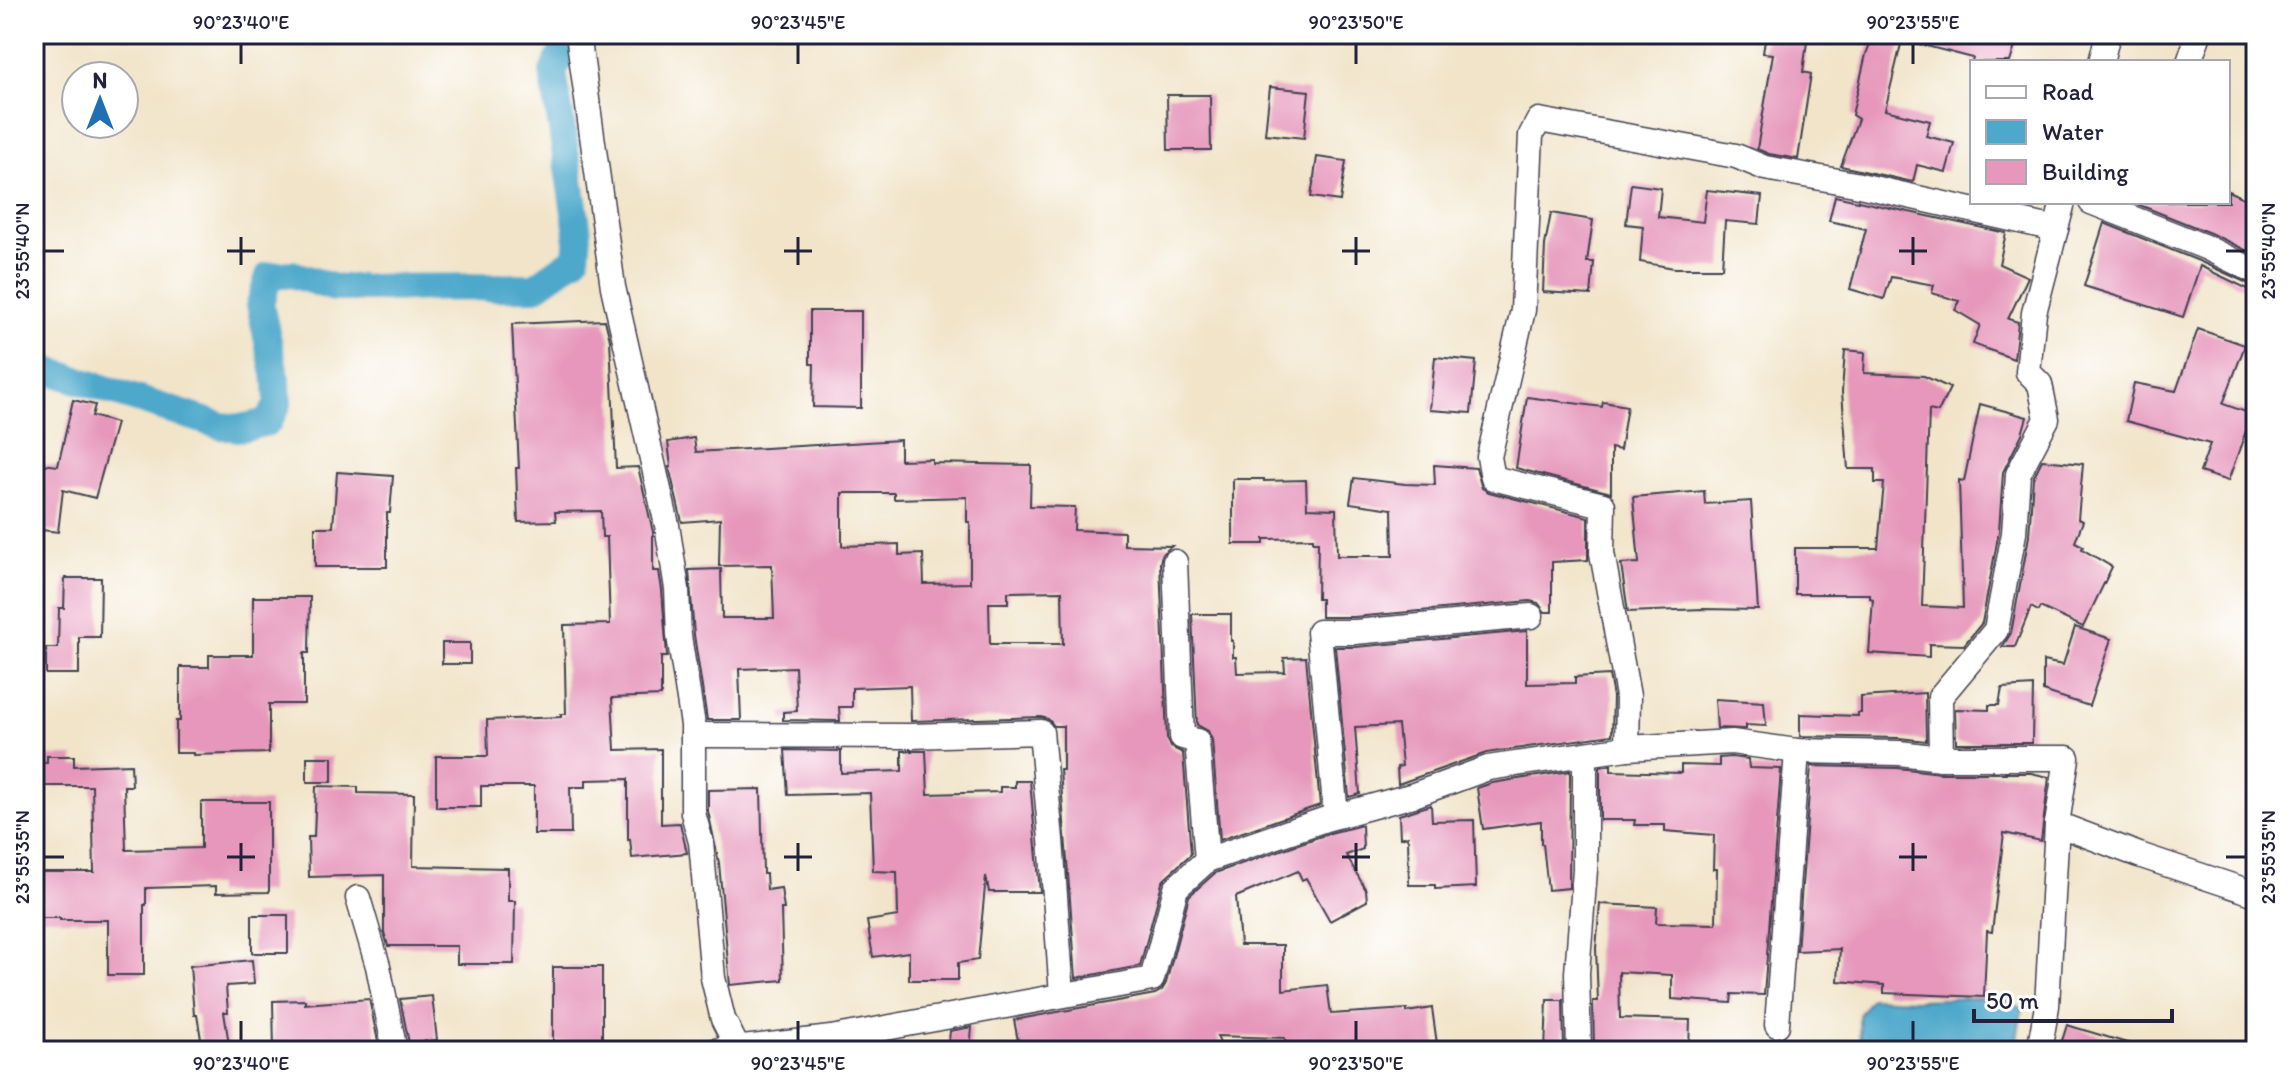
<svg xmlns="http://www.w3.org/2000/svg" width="2290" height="1085" viewBox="0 0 2290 1085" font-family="Itim,sans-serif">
<rect width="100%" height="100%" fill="#fff"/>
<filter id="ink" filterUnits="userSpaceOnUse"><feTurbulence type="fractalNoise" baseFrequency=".0125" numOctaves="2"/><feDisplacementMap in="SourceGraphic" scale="16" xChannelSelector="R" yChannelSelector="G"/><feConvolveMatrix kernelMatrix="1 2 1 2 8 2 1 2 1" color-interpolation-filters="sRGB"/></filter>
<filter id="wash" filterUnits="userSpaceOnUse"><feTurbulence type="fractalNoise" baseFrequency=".006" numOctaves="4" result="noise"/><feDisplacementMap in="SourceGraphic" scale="32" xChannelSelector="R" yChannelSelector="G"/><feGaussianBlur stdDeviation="1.8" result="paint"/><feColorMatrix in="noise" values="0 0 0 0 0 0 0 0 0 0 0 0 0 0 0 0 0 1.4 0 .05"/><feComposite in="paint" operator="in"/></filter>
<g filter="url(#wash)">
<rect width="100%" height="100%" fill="#f1e4c9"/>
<polygon fill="#4ea8cb" stroke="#386583" stroke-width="2" points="2002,997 2022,1009 2015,1051 1860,1051 1859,1015 1871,998 1916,1000"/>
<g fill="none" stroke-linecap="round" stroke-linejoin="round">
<polyline stroke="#4ea8cb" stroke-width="28" points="34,366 221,426 241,428 268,422 278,404 277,383 260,304 269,276 292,274 334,288 535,287 576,258 578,232 553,72 571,34"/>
</g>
<g id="blocks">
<g fill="#e697bb" fill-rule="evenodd">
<polygon points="1766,34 1808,34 1803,72 1811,74 1798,159 1769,154 1757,149 1773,54 1763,53"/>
<polygon points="1874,34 1885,34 1902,40 1885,110 1930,121 1926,136 1954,143 1946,172 1917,165 1913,182 1841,166 1858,119 1852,115 1866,54"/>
<polygon points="1908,34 2019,34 2010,62 1972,62 1973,58 1907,41"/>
<polygon points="1270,87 1309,91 1304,138 1265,134"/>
<polygon points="1167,95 1210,95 1211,150 1168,150"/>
<polygon points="1317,157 1346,161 1340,201 1311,197"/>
<polygon points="1631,184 1661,188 1658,217 1703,222 1707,190 1762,196 1759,224 1725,221 1722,268 1674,268 1640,262 1643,226 1626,224"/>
<polygon points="2228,191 2256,204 2256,255 2210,233 2132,202 2228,202"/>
<polygon points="1835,196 2006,233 1999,264 2028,277 2008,319 2018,322 2014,359 1973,344 1980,325 1955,310 1960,301 1932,293 1934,285 1891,277 1884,299 1850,289 1866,229 1829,221"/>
<polygon points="1551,213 1593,220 1587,262 1594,262 1591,295 1543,292 1545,245"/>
<polygon points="2104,223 2199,261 2256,287 2256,293 2200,266 2183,317 2084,286"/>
<polygon points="810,311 861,311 861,408 813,407 814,364 810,364"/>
<polygon points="605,320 610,340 616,468 638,467 653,532 653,571 659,571 662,590 667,657 661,657 661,696 612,698 615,750 661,749 661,824 680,823 687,853 632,858 630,839 628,840 628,779 586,780 586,787 570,787 571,834 534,834 534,786 481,786 481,807 436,807 436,756 488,756 487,720 561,717 561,714 566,714 564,625 610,624 607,537 602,537 601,511 555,512 556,521 518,522 516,468 519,468 512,324"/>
<polygon points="2198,329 2245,345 2223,404 2252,414 2228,481 2200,472 2210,444 2126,421 2134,383 2176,391"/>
<polygon points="1845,350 1865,352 1864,373 1924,376 1950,388 1938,412 1929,410 1922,606 1963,608 1959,480 1964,481 1980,404 2027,417 2022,434 2003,472 1999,531 1982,623 1964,645 1929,644 1929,657 1869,653 1873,599 1870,598 1870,594 1795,594 1795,548 1878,548 1884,483 1875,483 1875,469 1848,469 1842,392"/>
<polygon points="1435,357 1476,361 1471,413 1430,410"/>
<polygon points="1527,397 1602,407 1603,402 1627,406 1620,450 1611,448 1611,493 1516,468"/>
<polygon points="73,400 95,405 92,416 116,423 95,498 63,490 58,532 34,529 34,463 58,466"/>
<path d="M694 438 696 452 900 440V460L932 459V463L1031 465 1030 506 1075 507 1074 530 1124 532V545L1172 546 1162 554 1160 563 1167 738 1171 747 1183 753 1191 854 1166 877 1162 883 1140 966 1076 978 1060 770H1063V726H1054L1048 719 1041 717 911 721 910 686 852 688V707H839L840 721 783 720V712L797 711 795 667 739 669 741 720H707L694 635 689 570 721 569 722 618H774L772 565 719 566 720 519 682 522 669 467H671L668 442ZM842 493H894V499L967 497V522H970V583L924 584 923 554 899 555V544L842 546ZM1062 591 1063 644H990L989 603H1008V592Z"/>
<polygon points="2042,460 2083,464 2078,519 2083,521 2075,542 2083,546 2082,549 2112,567 2083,627 2040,607 2038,611 2031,607 2015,647 2002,647 2011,633 2029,536 2033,478"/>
<polygon points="1434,465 1476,468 1482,488 1489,492 1588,517 1588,560 1552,562 1552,612 1545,612 1538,603 1530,601 1354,617 1321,617 1321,599 1317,599 1318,542 1313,542 1313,538 1264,539 1264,544 1233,544 1233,479 1264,479 1264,481 1306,480 1307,508 1336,509 1337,556 1393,556 1392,509 1350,503 1354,478 1405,484 1435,485"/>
<polygon points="337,472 393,476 390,513 387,513 387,567 315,567 315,527 333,527"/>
<polygon points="1704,491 1705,504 1751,501 1758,610 1703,609 1628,612 1621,564 1639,563 1633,497"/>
<polygon points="65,578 101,578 100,637 79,637 79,674 46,674 46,648 58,648 59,608 64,608"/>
<polygon points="253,597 310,597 309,653 304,653 304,704 269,704 269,753 193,755 193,753 176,753 176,721 180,721 180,667 209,667 209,655 253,655"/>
<polygon points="1192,614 1231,614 1231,641 1233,641 1233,657 1236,657 1237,673 1285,672 1284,658 1306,657 1320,805 1220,840 1212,740 1208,731 1197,725"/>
<polygon points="2075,627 2111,639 2089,706 2043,691 2043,661 2063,665"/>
<polygon points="1527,631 1527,684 1575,683 1575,677 1609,675 1613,697 1612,735 1486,753 1398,784 1397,767 1402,766 1398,725 1355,727 1360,794 1349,797 1335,647 1356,647"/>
<rect x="442" y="643" width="28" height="21"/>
<polygon points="2033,686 2032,743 1956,743 1955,709 1989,710 1989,705 1999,705 2002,688"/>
<polygon points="1925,693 1926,741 1899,738 1800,736 1800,714 1858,716 1858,713 1861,713 1861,697"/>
<polygon points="1715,699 1764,702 1766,726 1746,725 1746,729 1717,728"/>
<polygon points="785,750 841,751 841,773 902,771 902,751 926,751 928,794 1000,792 1000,787 1015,787 1015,781 1030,781 1040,892 989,892 986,876 978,960 958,963 958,980 909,980 909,952 873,957 867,921 898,916 897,872 873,871 870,793 788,795"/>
<polygon points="47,756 74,756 74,766 131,764 132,786 124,786 126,850 201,848 201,802 269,802 269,892 216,893 216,886 146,888 146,905 144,905 144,975 108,975 108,920 60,920 60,918 34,918 34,872 94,872 92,786 34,786 34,762 47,763"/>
<rect x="307" y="757" width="25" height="25"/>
<polygon points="1731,757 1748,759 1749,768 1781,769 1764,995 1732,994 1731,1003 1672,999 1672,975 1619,972 1620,1018 1690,1020 1689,1049 1594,1047 1593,1001 1598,1001 1596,948 1600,904 1657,907 1656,923 1716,924 1717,869 1713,869 1714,835 1665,831 1665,825 1634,825 1635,820 1600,820 1600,767 1611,765 1611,771 1681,773 1681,765 1719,766 1719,758"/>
<polygon points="1811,766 1898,768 1941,773 2031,773 2049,777 2041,841 2004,833 1992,932 1987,931 1984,997 1884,993 1884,985 1838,981 1840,949 1797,951"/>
<polygon points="1570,771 1569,888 1548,890 1543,844 1541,844 1541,821 1483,829 1477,788 1492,783"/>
<polygon points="316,786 358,787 358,793 414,794 413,866 508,868 508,901 515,901 514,964 457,964 457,946 388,946 384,932 384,875 309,877 308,837 314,837"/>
<polygon points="761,789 763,874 766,874 767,890 781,888 784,909 781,909 783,980 730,985 719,863 708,811 708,790"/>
<polygon points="1431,805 1432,821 1474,820 1476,887 1435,889 1435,885 1409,885 1408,836 1400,838 1399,815"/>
<polygon points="1362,825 1363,849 1346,855 1366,890 1367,901 1330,921 1306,878 1302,880 1298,871 1236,897 1240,945 1283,945 1283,990 1327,985 1331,1014 1407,1009 1407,1012 1432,1008 1438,1051 1287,1051 1285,1038 1217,1036 1223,1051 1020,1051 1014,1020 1155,994 1162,990 1166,983 1189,896 1215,873 1330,833"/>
<rect x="252" y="915" width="36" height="38"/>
<polygon points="252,960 254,984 226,986 228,1012 224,1012 230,1051 203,1051 197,1015 194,1015 190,966"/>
<rect x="553" y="967" width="49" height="75"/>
<polygon points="432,996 437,1040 409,1043 400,999"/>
<polygon points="369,999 379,1046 376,1046 376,1051 274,1051 273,1001 305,1000 305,1004"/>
<polygon points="1547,1000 1563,1000 1564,1051 1545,1051"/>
<polygon points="2067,1025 2137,1046 2136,1051 2067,1051 2069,1046 2061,1044"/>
<polygon points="972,1027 970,1051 948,1051 950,1031"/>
</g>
</g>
</g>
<g filter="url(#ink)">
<use href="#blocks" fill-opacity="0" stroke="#413f50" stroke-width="2"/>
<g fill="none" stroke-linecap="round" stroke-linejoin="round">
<g stroke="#413f50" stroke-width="27">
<g id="minor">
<polyline points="578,34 613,287 667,525 677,589 679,636 693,725 693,813 701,842 713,978 723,1019 739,1051"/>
<polyline points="2101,62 2108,34"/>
<polyline points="2189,62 2199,34"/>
<polyline points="2091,202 2205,247 2256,272"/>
<polyline points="1175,562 1182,737 1197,741 1207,860"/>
<polyline points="693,735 910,736 1041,732 1051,839 1062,995"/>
<polyline points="1627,748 1628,696 1602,553 1603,505 1493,478 1489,457 1523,310 1531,135 1539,120 1736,156 1765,168 1855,184 2056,229"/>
<polyline points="1941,758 1940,697 1996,630 2014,533 2018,474 2047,419 2040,384 2028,372 2034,313 2063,202"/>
<polyline points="1336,816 1319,632 1355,632 1531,616"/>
<polyline points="2057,824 2139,855 2256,894"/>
<polyline points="358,898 378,966 395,1051"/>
<polyline points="1777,1025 1797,751"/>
<polyline points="715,1051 831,1038 1152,979 1176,888 1207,860 1326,819 1414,795 1488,768 1627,748 1732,742 1797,751 1899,753 1941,758 2067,758 2057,824 2047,1006 2039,1051"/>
<polyline points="1579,1051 1577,973 1585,870 1585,754"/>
</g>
</g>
<use href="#minor" stroke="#fff" stroke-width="24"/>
</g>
</g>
<path fill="none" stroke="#22223b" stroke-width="3" d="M241 44V64M798 44V64M1356 44V64M1913 44V64M241 237V265M798 237V265M1356 237V265M1913 237V265M44 251H64M227 251H255M784 251H812M1342 251H1370M1899 251H1927M2226 251H2246M241 843V871M798 843V871M1356 843V871M1913 843V871M44 857H64M227 857H255M784 857H812M1342 857H1370M1899 857H1927M2226 857H2246M241 1021V1041M798 1021V1041M1356 1021V1041M1913 1021V1041"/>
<rect width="2290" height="1085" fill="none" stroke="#fff" stroke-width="88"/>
<rect x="1970" y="60" width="260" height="144" fill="#ffffff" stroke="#a7a7b1" stroke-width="2"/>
<rect x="1986" y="86" width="40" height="12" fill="#ffffff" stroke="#a7a7b1" stroke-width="2"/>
<text x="2042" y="100" font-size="24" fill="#22223b">Road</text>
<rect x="1986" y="120" width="40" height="24" fill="#4ea8cb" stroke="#a7a7b1" stroke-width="2"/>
<text x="2042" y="140" font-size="24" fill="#22223b">Water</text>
<rect x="1986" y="160" width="40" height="24" fill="#e697bb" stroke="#a7a7b1" stroke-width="2"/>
<text x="2042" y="180" font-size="24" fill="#22223b">Building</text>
<g transform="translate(100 100)"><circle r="38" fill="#ffffff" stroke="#a7a7b1" stroke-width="2"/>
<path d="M0-6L14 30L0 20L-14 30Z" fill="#1f6fb2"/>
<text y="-12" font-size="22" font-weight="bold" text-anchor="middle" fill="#22223b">N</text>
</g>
<path d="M1974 1009v12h198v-12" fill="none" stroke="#22223b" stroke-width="4"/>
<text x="1986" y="1009" font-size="24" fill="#22223b" stroke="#ffffff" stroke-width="6" paint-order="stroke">50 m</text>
<rect x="44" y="44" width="2202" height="997" fill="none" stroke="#22223b" stroke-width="3"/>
<g font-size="20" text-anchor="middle" fill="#22223b">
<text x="241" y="29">90°23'40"E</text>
<text x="798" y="29">90°23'45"E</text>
<text x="1356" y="29">90°23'50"E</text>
<text x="1913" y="29">90°23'55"E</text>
<text transform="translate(22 251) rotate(-90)" y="7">23°55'40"N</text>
<text transform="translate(2268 251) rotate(-90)" y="7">23°55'40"N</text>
<text transform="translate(22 857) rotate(-90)" y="7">23°55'35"N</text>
<text transform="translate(2268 857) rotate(-90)" y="7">23°55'35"N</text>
<text x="241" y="1070">90°23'40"E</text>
<text x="798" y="1070">90°23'45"E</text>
<text x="1356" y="1070">90°23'50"E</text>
<text x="1913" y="1070">90°23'55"E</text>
</g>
</svg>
